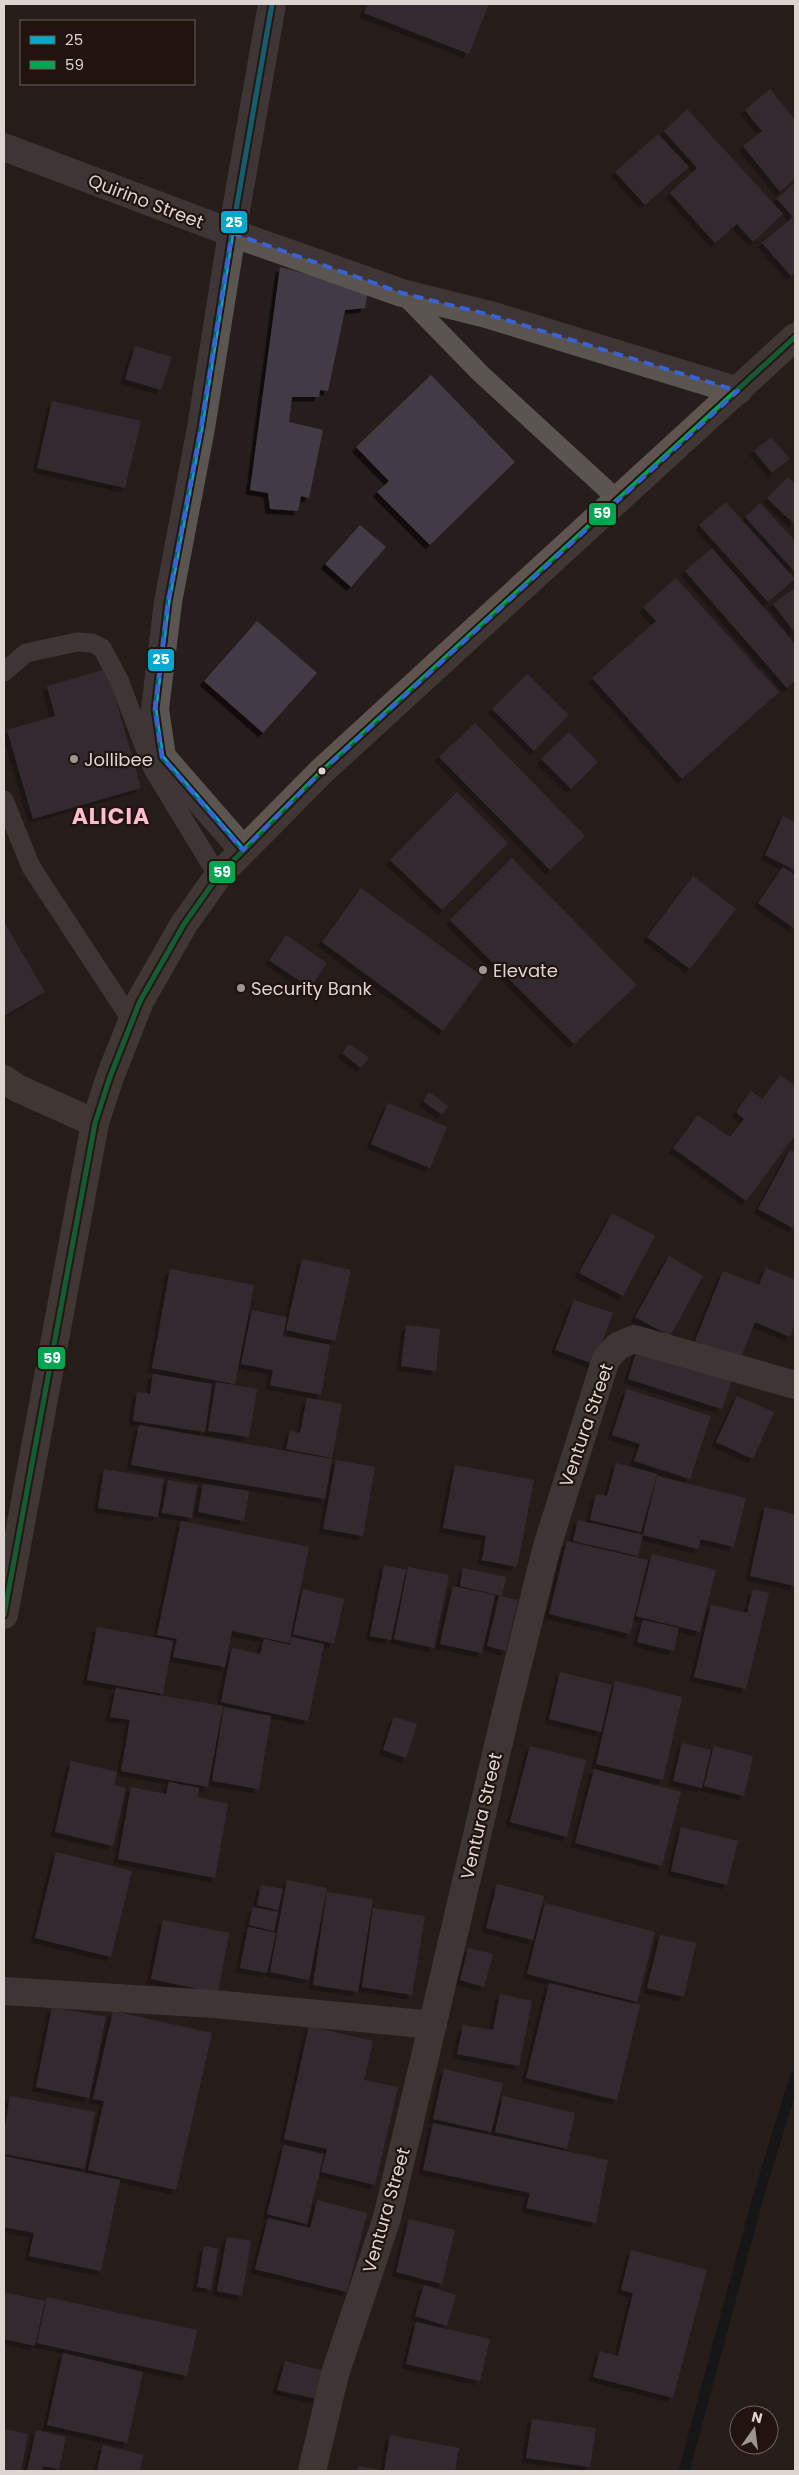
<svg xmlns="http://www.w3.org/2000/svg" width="799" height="2475" viewBox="0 0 799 2475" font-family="Poppins,sans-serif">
<defs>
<filter id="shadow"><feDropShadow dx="-4.5" dy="4.5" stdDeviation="0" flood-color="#0009"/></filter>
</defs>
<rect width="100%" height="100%" fill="#261e1c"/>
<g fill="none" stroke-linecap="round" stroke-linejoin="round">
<polyline stroke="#060f11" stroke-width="11" points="684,2471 759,2194 795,2077"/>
</g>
<g fill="#433b45" filter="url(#shadow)">
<polygon points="368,4 489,4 469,54 364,13"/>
<polygon points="770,89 795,120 795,179 780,192 743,146 762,131 745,110"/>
<polygon points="687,109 783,214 753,242 737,224 715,243 670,193 697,168 664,131"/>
<polygon points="658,134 689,167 645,205 615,172"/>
<polygon points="795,182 795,272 791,276 762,243 793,217 777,199"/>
<polygon points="280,267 368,290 365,308 345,310 328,391 320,390 319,397 292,397 289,422 323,430 309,498 301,496 298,511 270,509 268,493 250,490"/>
<polygon points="135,346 172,357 161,390 125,379"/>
<polygon points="431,375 515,462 430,545 377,492 389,481 356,447"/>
<polygon points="52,401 141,421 125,488 37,468"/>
<polygon points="771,437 790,459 772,473 754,451"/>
<polygon points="788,477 795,483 795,525 767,498"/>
<polygon points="726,502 795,579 768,602 699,525"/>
<polygon points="760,503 795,541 795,572 745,517"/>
<polygon points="360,525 386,547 351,587 325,564"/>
<polygon points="712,548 795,644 795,681 787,688 685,571"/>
<polygon points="676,578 779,692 682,779 592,678 656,621 643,607"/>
<polygon points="795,588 795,633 773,604"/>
<polygon points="257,621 317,673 263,733 204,681"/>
<polygon points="107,669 141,788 33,819 7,730 55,716 47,686"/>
<polygon points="527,674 569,715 534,751 492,709"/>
<polygon points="475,723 585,836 550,870 439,757"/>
<polygon points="569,732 598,762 571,789 541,759"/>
<polygon points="457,792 508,843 442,910 390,860"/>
<polygon points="783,816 795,822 795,870 765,855"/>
<polygon points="512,858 637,985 574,1044 450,920"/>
<polygon points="783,867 795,875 795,929 758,903"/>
<polygon points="693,876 736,909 690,969 647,937"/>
<polygon points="361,888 483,977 443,1031 322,942"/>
<polygon points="4,922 45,992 4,1016"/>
<polygon points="286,935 327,963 310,988 269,960"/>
<polygon points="349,1044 369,1058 361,1068 342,1053"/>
<polygon points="780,1075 795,1086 795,1135 746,1201 673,1148 698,1115 730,1137 744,1119 736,1112 751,1091 762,1099"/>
<polygon points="429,1092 448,1106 442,1115 423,1101"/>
<polygon points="388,1103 447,1127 430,1168 371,1144"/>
<polygon points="790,1150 795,1152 795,1229 758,1209"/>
<polygon points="612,1213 655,1236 623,1296 579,1273"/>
<polygon points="669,1256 703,1276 670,1336 635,1317"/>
<polygon points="302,1259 351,1270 335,1341 286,1330"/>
<polygon points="766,1268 795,1280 795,1323 790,1337 755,1322 740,1359 695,1341 723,1271 759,1285"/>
<polygon points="170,1269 254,1285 235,1384 152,1368"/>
<polygon points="574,1300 613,1313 594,1364 555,1350"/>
<polygon points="252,1310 287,1317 283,1336 330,1345 321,1395 270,1385 273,1370 241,1364"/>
<polygon points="406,1325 440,1329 436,1371 401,1366"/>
<polygon points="638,1347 733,1377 722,1409 628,1379"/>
<polygon points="153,1374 212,1384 205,1432 133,1421 137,1392 150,1394"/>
<polygon points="216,1382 257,1389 249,1437 208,1431"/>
<polygon points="627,1389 711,1416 690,1479 634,1461 640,1444 612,1435"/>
<polygon points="737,1396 774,1412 753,1459 716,1442"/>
<polygon points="307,1398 342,1404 332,1458 286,1449 290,1431 300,1433"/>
<polygon points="139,1425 332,1459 325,1499 131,1465"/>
<polygon points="336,1460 375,1467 363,1536 323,1529"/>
<polygon points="616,1463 657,1474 641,1532 590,1520 596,1494 607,1496"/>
<polygon points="455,1465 534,1480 517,1567 482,1560 486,1536 443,1528"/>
<polygon points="104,1469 164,1479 158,1517 98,1508"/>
<polygon points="657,1476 746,1498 734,1547 701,1539 698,1549 643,1535"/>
<polygon points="168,1480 197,1485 192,1518 162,1513"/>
<polygon points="203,1484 249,1491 244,1521 198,1512"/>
<polygon points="765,1507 795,1514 795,1586 750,1576"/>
<polygon points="578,1520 643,1535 638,1556 573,1541"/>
<polygon points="181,1521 309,1547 289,1643 232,1631 225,1667 173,1657 177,1639 157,1635"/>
<polygon points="567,1541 648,1560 630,1634 549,1614"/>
<polygon points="652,1554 716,1570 700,1632 636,1616"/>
<polygon points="384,1565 406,1570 391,1640 370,1636"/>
<polygon points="408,1567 449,1575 434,1648 394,1639"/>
<polygon points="463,1568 506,1577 502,1596 460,1586"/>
<polygon points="453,1586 495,1595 482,1653 440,1644"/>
<polygon points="303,1589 344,1599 334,1644 293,1634"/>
<polygon points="753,1589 769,1593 746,1689 694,1677 711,1605 747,1613"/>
<polygon points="499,1596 518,1600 506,1651 487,1646"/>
<polygon points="643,1620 679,1628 674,1651 637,1642"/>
<polygon points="97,1627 173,1641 163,1694 87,1680"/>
<polygon points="291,1637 324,1644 308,1721 221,1702 232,1648 260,1654 264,1639 290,1645"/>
<polygon points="560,1672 612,1685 601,1732 549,1719"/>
<polygon points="615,1681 682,1697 663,1780 596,1764"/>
<polygon points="116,1688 223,1706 208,1787 121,1771 130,1720 110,1717"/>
<polygon points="224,1707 271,1716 259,1789 212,1781"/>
<polygon points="394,1717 417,1724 406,1758 383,1750"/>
<polygon points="682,1743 711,1750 702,1788 673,1781"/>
<polygon points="530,1746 586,1760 567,1837 510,1822"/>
<polygon points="714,1746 753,1756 744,1796 704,1786"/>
<polygon points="71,1761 117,1772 114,1785 126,1788 113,1846 55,1832"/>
<polygon points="594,1769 681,1792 662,1866 575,1843"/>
<polygon points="169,1782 199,1788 198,1797 228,1804 215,1878 118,1859 131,1787 166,1794"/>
<polygon points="681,1827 738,1841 727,1885 671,1871"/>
<polygon points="56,1852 132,1871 111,1957 35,1938"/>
<polygon points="287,1880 327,1888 309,1980 270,1972"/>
<polygon points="497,1884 544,1896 533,1940 486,1928"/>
<polygon points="261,1885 283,1889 278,1910 257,1905"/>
<polygon points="327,1892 373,1899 358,1992 313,1985"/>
<polygon points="545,1903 655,1932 637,2002 527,1974"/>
<polygon points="253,1907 278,1912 274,1931 249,1925"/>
<polygon points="373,1908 425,1916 412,1995 362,1987"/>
<polygon points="163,1920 229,1933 218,1993 151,1979"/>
<polygon points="248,1927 276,1933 267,1973 240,1968"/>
<polygon points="660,1935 696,1943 684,1997 647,1988"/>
<polygon points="468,1948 493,1954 484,1987 460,1980"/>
<polygon points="549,1983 640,2005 617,2100 526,2078"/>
<polygon points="500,1994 532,2001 519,2066 457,2054 463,2025 493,2030"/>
<polygon points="52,2007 106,2017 89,2098 36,2087"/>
<polygon points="113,2011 212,2033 176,2190 88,2170 104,2101 93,2099"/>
<polygon points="309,2026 373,2041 364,2080 398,2087 375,2185 321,2172 327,2149 284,2139"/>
<polygon points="444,2069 503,2083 491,2132 433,2119"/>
<polygon points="10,2096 95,2112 85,2169 4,2154 4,2133"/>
<polygon points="503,2096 575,2113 567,2149 495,2132"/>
<polygon points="433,2123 608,2160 596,2223 526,2208 530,2193 423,2170"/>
<polygon points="284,2145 324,2154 307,2224 267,2214"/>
<polygon points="4,2156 120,2180 101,2271 29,2256 34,2233 4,2227"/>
<polygon points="317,2200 367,2213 347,2292 255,2269 268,2218 310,2228"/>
<polygon points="409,2219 455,2230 442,2284 396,2272"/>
<polygon points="227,2237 251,2241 242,2296 217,2291"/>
<polygon points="204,2246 218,2249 211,2289 197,2287"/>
<polygon points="631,2250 707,2270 673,2398 593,2377 600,2351 618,2356 633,2293 621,2290"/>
<polygon points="424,2285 456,2295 447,2326 415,2316"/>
<polygon points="4,2292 45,2301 35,2346 4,2339"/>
<polygon points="47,2297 197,2330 187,2376 37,2343"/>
<polygon points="416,2322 490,2339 480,2381 406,2364"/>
<polygon points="63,2353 143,2372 127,2443 47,2425"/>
<polygon points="285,2361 324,2371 317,2399 277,2390"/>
<polygon points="532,2419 596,2428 590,2467 526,2458"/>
<polygon points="4,2429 28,2434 21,2471 4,2471"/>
<polygon points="36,2430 66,2437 59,2469 43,2466 42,2471 27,2471"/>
<polygon points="390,2435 459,2448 455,2471 384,2471"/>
<polygon points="103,2445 143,2455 140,2471 97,2471"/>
<polygon points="358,2466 380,2470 380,2471 357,2471"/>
</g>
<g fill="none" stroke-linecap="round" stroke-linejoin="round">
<g stroke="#5b5552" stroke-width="19">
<polyline points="403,294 481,374 617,499"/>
<polyline points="4,672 26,653 77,642 92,643 102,648 119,680 153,769 218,876"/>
<polyline points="4,800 31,867 132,1021"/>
</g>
<g stroke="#5b5552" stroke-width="28">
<polyline points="4,147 232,233 402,293 490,315 738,391"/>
<polyline points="243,850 162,757 155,709 168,602 201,428 232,233 272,4"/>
<polyline points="4,1991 214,2004 433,2025"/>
<polyline points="312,2471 335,2374 387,2218 506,1712 546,1550 606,1359 618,1346 634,1339 795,1385"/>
</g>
<polyline stroke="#5f5552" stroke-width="28" points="4,1079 17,1088 95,1123"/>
<polyline stroke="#605451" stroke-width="28" points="4,1615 95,1123 110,1077 140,1001 184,924 218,876 322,771 795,337"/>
<g stroke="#21130e" stroke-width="9">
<polyline id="bus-1" points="243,850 162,757 155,709 168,602 201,428 232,233 272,4"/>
</g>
<g stroke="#21130e" stroke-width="9">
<polyline id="bus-2" points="4,1615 95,1123 110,1077 140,1001 184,924 218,876 322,771 795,337"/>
</g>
<use href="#bus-1" stroke="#00a9ce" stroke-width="5"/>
<use href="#bus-2" stroke="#00a651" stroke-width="5"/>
</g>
<path d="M0 0H799V2475H0ZM232 233 402 293 490 315 738 391 322 771 243 850 162 757 155 709 168 602 201 428Z" fill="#261e1c" fill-opacity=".55" fill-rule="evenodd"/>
<path fill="none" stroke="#3a62d7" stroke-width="4" stroke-dasharray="10 6" stroke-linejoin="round" d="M232 233 402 293 490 315 738 391 322 771 243 850 162 757 155 709 168 602 201 428Z"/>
<g fill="#9e9491" stroke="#21130e" stroke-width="2">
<circle cx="74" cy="759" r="5"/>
<circle cx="483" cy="970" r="5"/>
<circle cx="241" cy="988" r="5"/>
</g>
<circle fill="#ded4d0" stroke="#21130e" stroke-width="2" cx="322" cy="771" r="4.5"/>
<g text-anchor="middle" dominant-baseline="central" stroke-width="4.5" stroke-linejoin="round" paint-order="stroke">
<g font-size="18" fill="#ded4d0" stroke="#21130e">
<text transform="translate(146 201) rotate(21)">Quirino Street</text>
<text transform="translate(586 1425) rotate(-71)">Ventura Street</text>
<text transform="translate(481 1816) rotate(-77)">Ventura Street</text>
<text transform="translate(386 2210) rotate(-74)">Ventura Street</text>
</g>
<g font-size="18" fill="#ded4d0" stroke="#21130e" text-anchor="start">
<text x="84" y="759">Jollibee</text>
<text x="493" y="970">Elevate</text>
<text x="251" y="988">Security Bank</text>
</g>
<g font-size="22" font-weight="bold" letter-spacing="1" fill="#febcd0" stroke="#21130e">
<text x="111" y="816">ALICIA</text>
</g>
</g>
<g stroke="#21130e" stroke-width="2">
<rect x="220" y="210" width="28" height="24" rx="5" fill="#00a9ce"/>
<rect x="588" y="502" width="29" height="24" rx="5" fill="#00a651"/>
<rect x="147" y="648" width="28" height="24" rx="5" fill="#00a9ce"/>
<rect x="208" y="860" width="28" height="24" rx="5" fill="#00a651"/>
<rect x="37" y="1346" width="29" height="24" rx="5" fill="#00a651"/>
</g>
<g font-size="14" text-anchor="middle" font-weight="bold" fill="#fff">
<text x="234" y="227">25</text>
<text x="602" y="518">59</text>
<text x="161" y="664">25</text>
<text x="222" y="877">59</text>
<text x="52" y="1363">59</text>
</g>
<rect width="799" height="2475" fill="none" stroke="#ded4d0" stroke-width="10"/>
<rect x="20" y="20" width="175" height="65" fill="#21130e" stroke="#6d605c"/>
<rect x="30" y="36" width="25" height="8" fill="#00a9ce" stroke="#6d605c"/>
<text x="65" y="45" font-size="15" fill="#ded4d0">25</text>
<rect x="30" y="61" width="25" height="8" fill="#00a651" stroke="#6d605c"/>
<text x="65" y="70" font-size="15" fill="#ded4d0">59</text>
<g transform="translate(754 2430) rotate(14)"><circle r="24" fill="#21130e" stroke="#6d605c"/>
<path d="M0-4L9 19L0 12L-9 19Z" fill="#9e9491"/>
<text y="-8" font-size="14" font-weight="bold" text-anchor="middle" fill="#ded4d0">N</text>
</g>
</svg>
